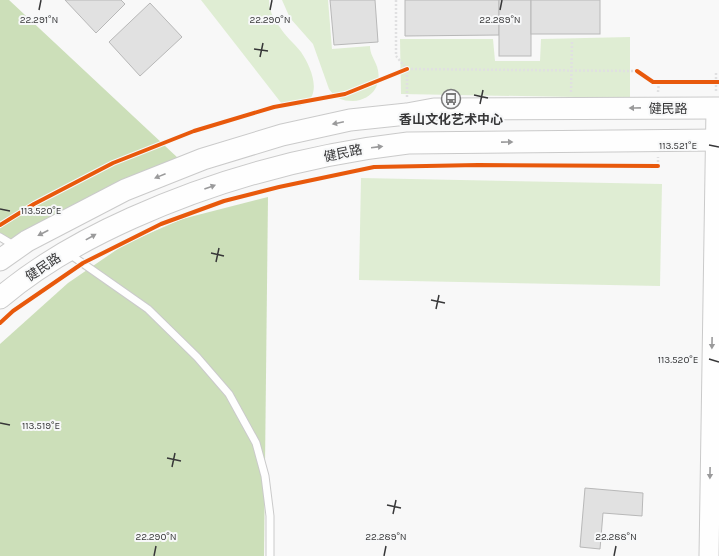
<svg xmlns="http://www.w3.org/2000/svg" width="719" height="556" viewBox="0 0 719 556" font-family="Karla,'Noto Sans SC',sans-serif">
<rect width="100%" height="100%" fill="#f8f8f8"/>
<g fill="#dfedd3">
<path d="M201 0H269C269 10 273 18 279 26 285 36 294 43 301 52 310 65 322 92 306 103 299 108 290 106 282 104Z"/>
<path d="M282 0H328L332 49 370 46C370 53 373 57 376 64 384 83 373 100 353 101 342 101 335 98 329 89L313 44 290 18Z"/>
<polygon points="630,37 630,98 401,94 400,39 493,39 495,61 540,61 541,39"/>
<polygon points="361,178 662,184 660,286 359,280"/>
</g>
<g fill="#ccdfb9">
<polygon points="0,0 9,0 179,159 8,246 0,241"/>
<polygon points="268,197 264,556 0,556 0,344 68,283 125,244 182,219"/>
</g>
<g fill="#e1e1e1" stroke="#b8b8b8">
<polygon points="65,0 121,0 125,4 96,33"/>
<polygon points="330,0 375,0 378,42 334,45"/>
<polygon points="405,0 499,0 499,35 405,36"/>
<rect x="499" y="0" width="32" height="56"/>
<rect x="531" y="0" width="69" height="34"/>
<polygon points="150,3 182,37 140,76 109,42"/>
<polygon points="585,488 643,493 642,516 603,513 600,549 580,547"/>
</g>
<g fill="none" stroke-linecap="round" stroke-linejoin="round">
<g stroke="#cacaca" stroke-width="9">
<g id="service">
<polyline points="0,237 15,246"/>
<polyline points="68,253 148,309 197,357 229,394 256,443 265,476 270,516 270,556"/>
</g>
</g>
<g stroke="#cacaca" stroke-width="21">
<polyline id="secondary" points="709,556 716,108"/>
</g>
<g stroke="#cacaca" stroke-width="23">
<g id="primary">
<polyline points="0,260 27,241 125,190 203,159 282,135 350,120 407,114 434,109 719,108"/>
<path d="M0 298C40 264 85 239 132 218 219 179 312 154 408 143L719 140"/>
</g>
</g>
<g stroke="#e0e0e1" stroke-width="2.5" stroke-dasharray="2 2" stroke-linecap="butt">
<polyline points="396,0 396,56 407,69"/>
<polyline points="716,73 716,92"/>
<polyline points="571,92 572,42"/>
<polyline points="658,92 659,82"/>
<polyline points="407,97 407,69 637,71"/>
<polyline points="658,166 658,157"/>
</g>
<use href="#service" stroke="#fefefe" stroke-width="7"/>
<use href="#secondary" stroke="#fefefe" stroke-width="19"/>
<use href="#primary" stroke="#fefefe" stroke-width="21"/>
<g stroke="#f7f8f9" stroke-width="6">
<g id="cycleway">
<polyline points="637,71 653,82 719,82"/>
<polyline points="0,225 34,204 113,163 194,131 274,107 345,94 407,69"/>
<polyline points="0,323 13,311 83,263 161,224 224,201 279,187 374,167 478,165 658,166"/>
</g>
</g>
<use href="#cycleway" stroke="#e8590c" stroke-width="4"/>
</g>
<defs><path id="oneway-solid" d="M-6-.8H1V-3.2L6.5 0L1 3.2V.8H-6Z"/></defs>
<g fill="#9a9a9b">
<use href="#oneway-solid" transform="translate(635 108) rotate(179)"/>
<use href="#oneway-solid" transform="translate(338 123) rotate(168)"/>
<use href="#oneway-solid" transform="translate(507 142) rotate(-1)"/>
<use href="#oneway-solid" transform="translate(377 147) rotate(-7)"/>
<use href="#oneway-solid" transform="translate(160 176) rotate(158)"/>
<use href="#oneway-solid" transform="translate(210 187) rotate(-20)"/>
<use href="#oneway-solid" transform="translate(43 233) rotate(153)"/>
<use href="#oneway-solid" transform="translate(91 237) rotate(-29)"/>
<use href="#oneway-solid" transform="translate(712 343) rotate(91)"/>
<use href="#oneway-solid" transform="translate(710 473) rotate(91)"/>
</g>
<path fill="none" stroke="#373738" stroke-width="1.5" d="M39 10 41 0M270 10 272 0M500 10 502 0M254 49 268 51M260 57 263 43M474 95 488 98M480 104 483 90M709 145 719 147M0 209 10 211M211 253 224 256M216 262 219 248M431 300 445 303M436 309 439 295M709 359 719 362M0 423 10 425M167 458 181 461M172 467 175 453M387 505 401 508M393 514 396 500M154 556 156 546M384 556 386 546M614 556 616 546"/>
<defs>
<g id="bus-ring" transform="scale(1)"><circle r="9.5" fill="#f7f8f9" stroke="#7b7b7b" stroke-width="1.5"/><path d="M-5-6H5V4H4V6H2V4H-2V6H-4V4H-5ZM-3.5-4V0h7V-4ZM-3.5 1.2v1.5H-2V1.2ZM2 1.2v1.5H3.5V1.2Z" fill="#7b7b7b"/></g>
</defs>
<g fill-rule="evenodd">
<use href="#bus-ring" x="451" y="99"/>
</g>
<g text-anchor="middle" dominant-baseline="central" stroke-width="4" stroke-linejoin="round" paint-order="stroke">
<g font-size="13" fill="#373738" stroke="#f7f8f9">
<text x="668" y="108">健民路</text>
<text transform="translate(343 153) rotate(-12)">健民路</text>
<text transform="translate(43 267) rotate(-34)">健民路</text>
</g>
<g font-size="13" font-weight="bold" fill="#373738" stroke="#f7f8f9">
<text x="451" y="119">香山文化艺术中心</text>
</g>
</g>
<g font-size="10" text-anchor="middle" fill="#373738" stroke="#f7f8f9" stroke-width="4" stroke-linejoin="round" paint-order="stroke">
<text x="39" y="23">22.291°N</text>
<text x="270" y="23">22.290°N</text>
<text x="500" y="23">22.289°N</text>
<text x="678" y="149">113.521°E</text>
<text x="41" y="214">113.520°E</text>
<text x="678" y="363">113.520°E</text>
<text x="41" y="429">113.519°E</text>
<text x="156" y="540">22.290°N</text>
<text x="386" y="540">22.289°N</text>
<text x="616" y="540">22.288°N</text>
</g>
</svg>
